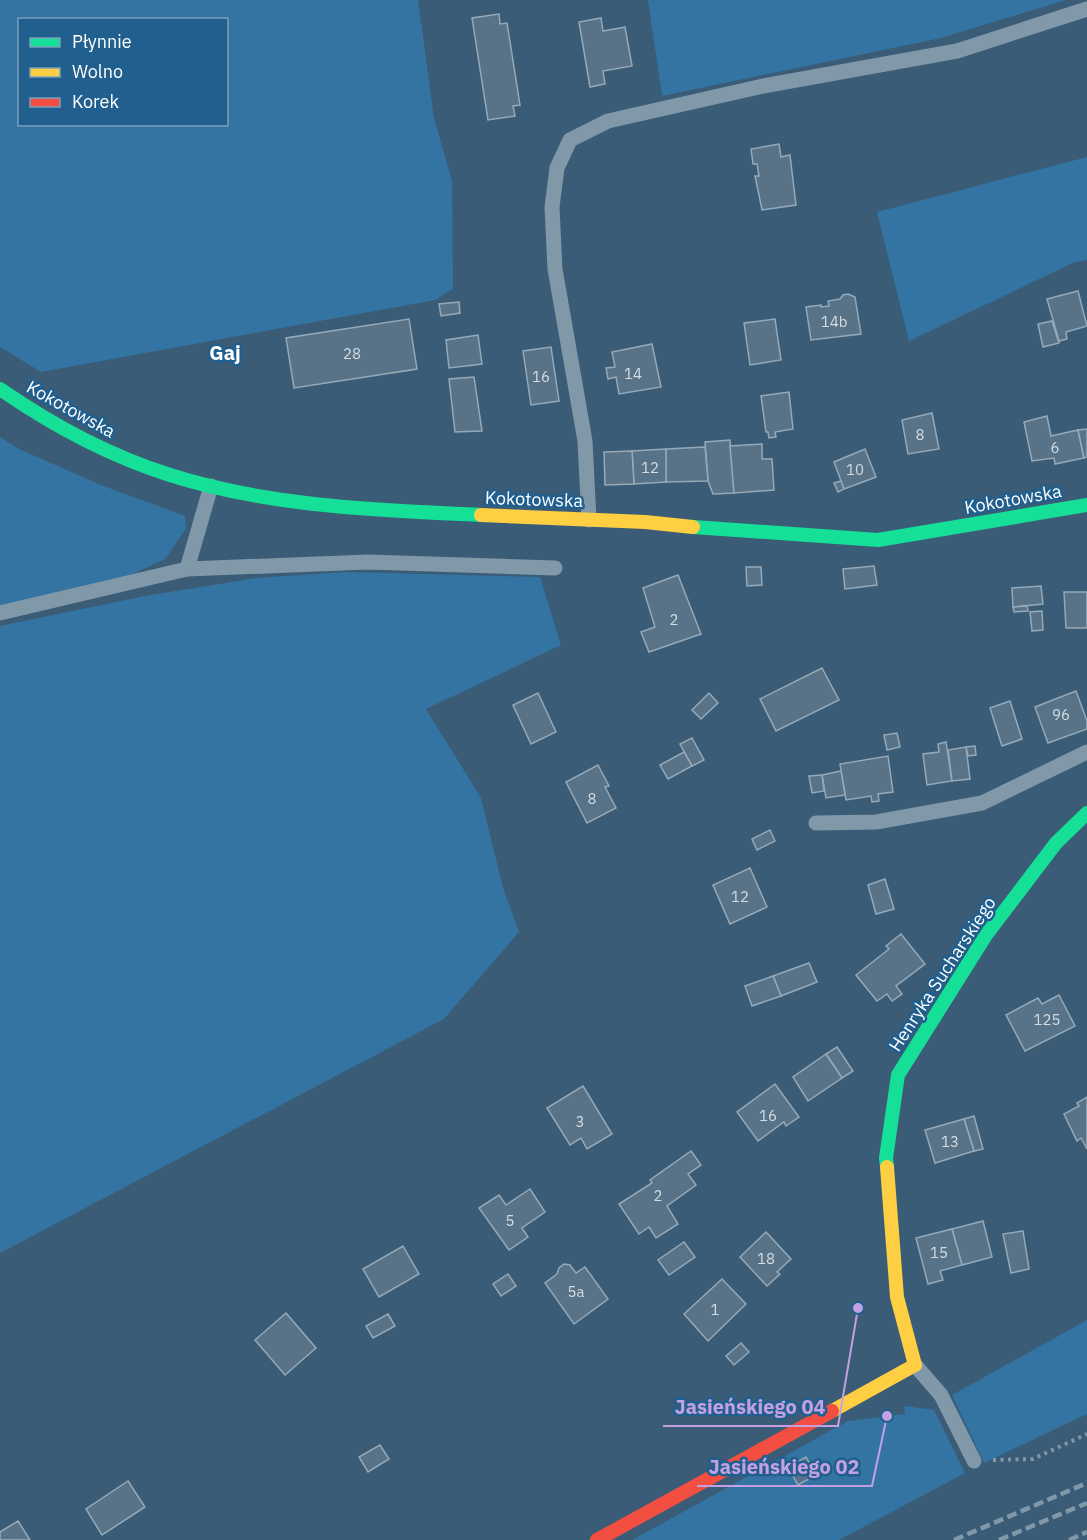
<svg xmlns="http://www.w3.org/2000/svg" width="1087" height="1540" viewBox="0 0 1087 1540" font-family="'IBM Plex Sans',sans-serif">
<rect width="100%" height="100%" fill="#3a5c76"/>
<g fill="#3374a2" fill-rule="evenodd">
<path d="M0 0H418L434 118 452 181 453 289 435 300 41 372 0 347ZM20 20H226V124H20Z"/>
<polygon points="648,0 1066,0 941,38 662,96"/>
<polygon points="1087,157 1087,260 1075,262 909,341 877,212"/>
<polygon points="0,437 19,449 101,485 185,516 186,529 165,559 133,574 0,606"/>
<polygon points="346,572 540,577 561,645 426,709 481,798 503,888 519,932 444,1019 0,1253 0,626 145,596 256,578"/>
<polygon points="1087,1320 1087,1414 984,1463 952,1395"/>
<path d="M904 1406 934 1410 965 1473 839 1540H632L848 1421 905 1414ZM806 1457 816 1475 799 1485 788 1467Z"/>
</g>
<g fill="#587387" stroke="#96a9b8" stroke-width="1.5">
<polygon points="499,14 500,24 507,23 520,105 513,106 515,116 488,120 472,18"/>
<polygon points="601,18 603,31 625,27 632,66 603,71 605,84 590,87 579,22"/>
<polygon points="779,144 781,157 790,155 796,205 762,210 755,176 759,176 757,164 753,164 751,149"/>
<polygon points="1078,291 1087,326 1066,332 1067,339 1059,341 1047,299"/>
<polygon points="848,294 855,297 861,334 811,340 806,307 821,305 821,307 829,306 828,301 840,299 843,295"/>
<polygon points="459,302 460,313 441,316 439,304"/>
<polygon points="409,319 417,369 294,388 286,338"/>
<polygon points="775,319 781,360 750,365 744,323"/>
<polygon points="1052,321 1059,343 1043,347 1038,324"/>
<polygon points="478,335 482,364 449,368 446,340"/>
<polygon points="652,344 661,387 619,394 616,377 608,379 606,368 615,367 612,352"/>
<polygon points="551,347 559,401 531,405 523,351"/>
<polygon points="474,377 482,431 455,432 449,379"/>
<polygon points="789,392 793,429 775,432 776,437 769,438 768,432 766,432 761,396"/>
<polygon points="932,413 939,449 908,454 902,420"/>
<polygon points="1047,416 1051,436 1078,430 1084,458 1055,464 1054,458 1032,461 1024,422"/>
<polygon points="1087,429 1087,457 1084,458 1078,430"/>
<polygon points="730,440 734,493 713,494 708,481 705,442"/>
<polygon points="762,444 762,459 772,459 774,490 734,493 730,446"/>
<polygon points="705,447 708,481 666,482 666,449"/>
<polygon points="666,449 666,482 634,484 632,451"/>
<polygon points="865,449 876,477 844,489 834,462"/>
<polygon points="632,451 634,484 605,485 604,452"/>
<polygon points="841,481 844,489 838,492 834,483"/>
<polygon points="874,566 877,585 845,589 843,569"/>
<polygon points="746,567 761,567 762,585 747,586"/>
<polygon points="678,575 701,634 649,652 641,632 655,627 643,588"/>
<polygon points="1041,586 1043,604 1013,607 1012,588"/>
<polygon points="1064,592 1087,592 1087,628 1066,628"/>
<polygon points="1027,606 1028,611 1014,612 1013,607"/>
<polygon points="1042,611 1043,630 1032,631 1030,612"/>
<polygon points="822,668 839,700 776,731 760,699"/>
<polygon points="1076,691 1087,721 1087,729 1048,743 1035,707"/>
<polygon points="538,693 556,732 531,744 513,705"/>
<polygon points="709,693 718,703 701,719 692,710"/>
<polygon points="1010,701 1022,739 1002,746 990,708"/>
<polygon points="897,733 900,747 887,750 884,735"/>
<polygon points="692,738 704,760 692,766 680,744"/>
<polygon points="946,742 952,781 927,785 923,754 939,752 938,744"/>
<polygon points="975,746 976,755 968,756 966,747"/>
<polygon points="966,747 970,779 952,781 948,750"/>
<polygon points="684,752 692,766 668,779 660,765"/>
<polygon points="888,756 893,792 878,794 879,801 872,802 871,796 846,800 840,764"/>
<polygon points="598,765 609,786 605,787 616,808 587,823 566,782"/>
<polygon points="841,771 845,795 826,798 822,775"/>
<polygon points="822,775 824,791 812,793 809,776"/>
<polygon points="770,830 775,841 757,850 752,839"/>
<polygon points="750,868 767,907 730,924 713,885"/>
<polygon points="885,879 894,909 876,914 868,885"/>
<polygon points="901,934 925,964 896,986 902,994 892,1001 887,994 877,1001 856,975 889,949 886,946"/>
<polygon points="809,963 817,982 781,996 773,976"/>
<polygon points="773,976 781,996 752,1006 745,986"/>
<polygon points="1059,995 1075,1026 1025,1051 1006,1015 1038,998 1042,1004"/>
<polygon points="837,1047 853,1071 842,1078 826,1054"/>
<polygon points="826,1054 842,1078 808,1101 793,1077"/>
<polygon points="775,1084 799,1117 786,1126 784,1122 758,1141 737,1112"/>
<polygon points="583,1086 612,1134 587,1149 581,1138 570,1145 547,1108"/>
<polygon points="1087,1097 1087,1149 1081,1138 1077,1141 1064,1114 1079,1106 1077,1103"/>
<polygon points="974,1116 983,1149 974,1151 964,1119"/>
<polygon points="964,1119 974,1151 935,1163 925,1130"/>
<polygon points="691,1151 701,1165 688,1174 696,1185 667,1206 678,1224 656,1238 649,1227 639,1234 619,1204 652,1183 650,1180"/>
<polygon points="530,1189 545,1212 522,1228 528,1237 509,1250 479,1208 499,1195 506,1205"/>
<polygon points="983,1221 992,1257 962,1265 952,1229"/>
<polygon points="952,1229 962,1265 940,1271 943,1280 928,1284 916,1238"/>
<polygon points="1023,1231 1029,1269 1011,1273 1003,1234"/>
<polygon points="766,1232 791,1259 777,1272 780,1274 767,1286 740,1257"/>
<polygon points="684,1242 695,1257 669,1275 658,1260"/>
<polygon points="403,1246 419,1274 379,1297 363,1269"/>
<polygon points="564,1264 570,1265 576,1273 585,1267 608,1299 574,1324 545,1283 557,1274 559,1268"/>
<polygon points="508,1274 516,1286 501,1296 493,1284"/>
<polygon points="722,1279 746,1304 708,1341 684,1314"/>
<polygon points="286,1313 316,1348 285,1375 255,1340"/>
<polygon points="388,1314 395,1326 373,1338 366,1326"/>
<polygon points="741,1343 749,1352 734,1365 726,1356"/>
<polygon points="380,1445 389,1459 368,1472 359,1457"/>
<polygon points="806,1457 816,1475 798,1485 788,1467"/>
<polygon points="128,1481 145,1507 102,1535 86,1509"/>
<polygon points="18,1521 30,1540 0,1540 0,1532"/>
</g>
<g fill="none" stroke-linecap="round" stroke-linejoin="round">
<polyline stroke="#8198a9" stroke-width="4" stroke-dasharray="3 4.5" stroke-linecap="butt" points="993,1460 1033,1459 1087,1434"/>
<g stroke="#8198a9" stroke-width="15">
<polyline points="589,520 585,441 555,269 552,207 557,168 570,140 608,121 763,86 957,51 1087,9"/>
<polyline points="187,569 368,562 555,568"/>
<polyline points="0,613 187,569 211,486"/>
<polyline points="816,823 876,822 982,803 1087,752"/>
<polyline points="915,1365 941,1395 974,1461"/>
</g>
<g stroke="#16e098" stroke-width="14">
<path d="M0 389C52 425 110 456 170 475 271 507 377 510 481 515"/>
<polyline points="693,527 878,540 1087,505"/>
<polyline points="887,1167 886,1158 898,1075 986,935 1056,843 1087,813"/>
</g>
<g stroke="#ffcf43" stroke-width="14">
<polyline points="481,515 645,522 693,527"/>
<polyline points="832,1411 915,1365 897,1297 887,1167"/>
</g>
<polyline stroke="#f24e42" stroke-width="14" points="597,1540 832,1411"/>
<g stroke="#8198a9" stroke-width="4.5" stroke-dasharray="10 4.5" stroke-linecap="butt">
<polyline points="954,1540 1087,1483"/>
<polyline points="999,1540 1087,1503"/>
<polyline points="1069,1540 1087,1532"/>
</g>
</g>
<g text-anchor="middle" dominant-baseline="central" stroke-width="5" stroke-linejoin="round" paint-order="stroke">
<g font-size="15" fill="#d5dce1">
<text x="834" y="321">14b</text>
<text x="352" y="353">28</text>
<text x="633" y="373">14</text>
<text x="541" y="376">16</text>
<text x="920" y="434">8</text>
<text x="1055" y="447">6</text>
<text x="650" y="467">12</text>
<text x="855" y="469">10</text>
<text x="674" y="619">2</text>
<text x="1061" y="714">96</text>
<text x="592" y="798">8</text>
<text x="740" y="896">12</text>
<text x="1047" y="1019">125</text>
<text x="768" y="1115">16</text>
<text x="580" y="1121">3</text>
<text x="950" y="1141">13</text>
<text x="658" y="1195">2</text>
<text x="510" y="1220">5</text>
<text x="939" y="1252">15</text>
<text x="766" y="1258">18</text>
<text x="576" y="1291">5a</text>
<text x="715" y="1309">1</text>
</g>
<g font-size="18" fill="#fff" stroke="#215f8e">
<text transform="translate(71 409) rotate(29)">Kokotowska</text>
<text transform="translate(534 499) rotate(2)">Kokotowska</text>
<text transform="translate(1013 499) rotate(-10)">Kokotowska</text>
<text transform="translate(942 974) rotate(-57)">Henryka Sucharskiego</text>
</g>
<g font-size="20" font-weight="bold" fill="#fff" stroke="#215f8e">
<text x="225" y="352">Gaj</text>
</g>
</g>
<path fill="none" stroke="#c4a0e2" stroke-width="2" d="M858 1308L838 1426H663M887 1416L872 1486H697"/>
<g fill="#c4a0e2" stroke="#215f8e" stroke-width="2">
<circle cx="858" cy="1308" r="6"/>
<circle cx="887" cy="1416" r="6"/>
</g>
<g font-size="20" text-anchor="middle" font-weight="bold" fill="#c4a0e2" stroke="#215f8e" stroke-width="5" stroke-linejoin="round" paint-order="stroke">
<text x="750" y="1414">Jasieńskiego 04</text>
<text x="784" y="1474">Jasieńskiego 02</text>
</g>
<rect x="18" y="18" width="210" height="108" fill="#215f8e" stroke="#7a9fbb" stroke-width="1.5"/>
<rect x="30" y="38" width="30" height="9" fill="#16e098" stroke="#7a9fbb" stroke-width="1.5"/>
<text x="72" y="48" font-size="18" fill="#ffffff">Płynnie</text>
<rect x="30" y="68" width="30" height="9" fill="#ffcf43" stroke="#7a9fbb" stroke-width="1.5"/>
<text x="72" y="78" font-size="18" fill="#ffffff">Wolno</text>
<rect x="30" y="98" width="30" height="9" fill="#f24e42" stroke="#7a9fbb" stroke-width="1.5"/>
<text x="72" y="108" font-size="18" fill="#ffffff">Korek</text>
</svg>
